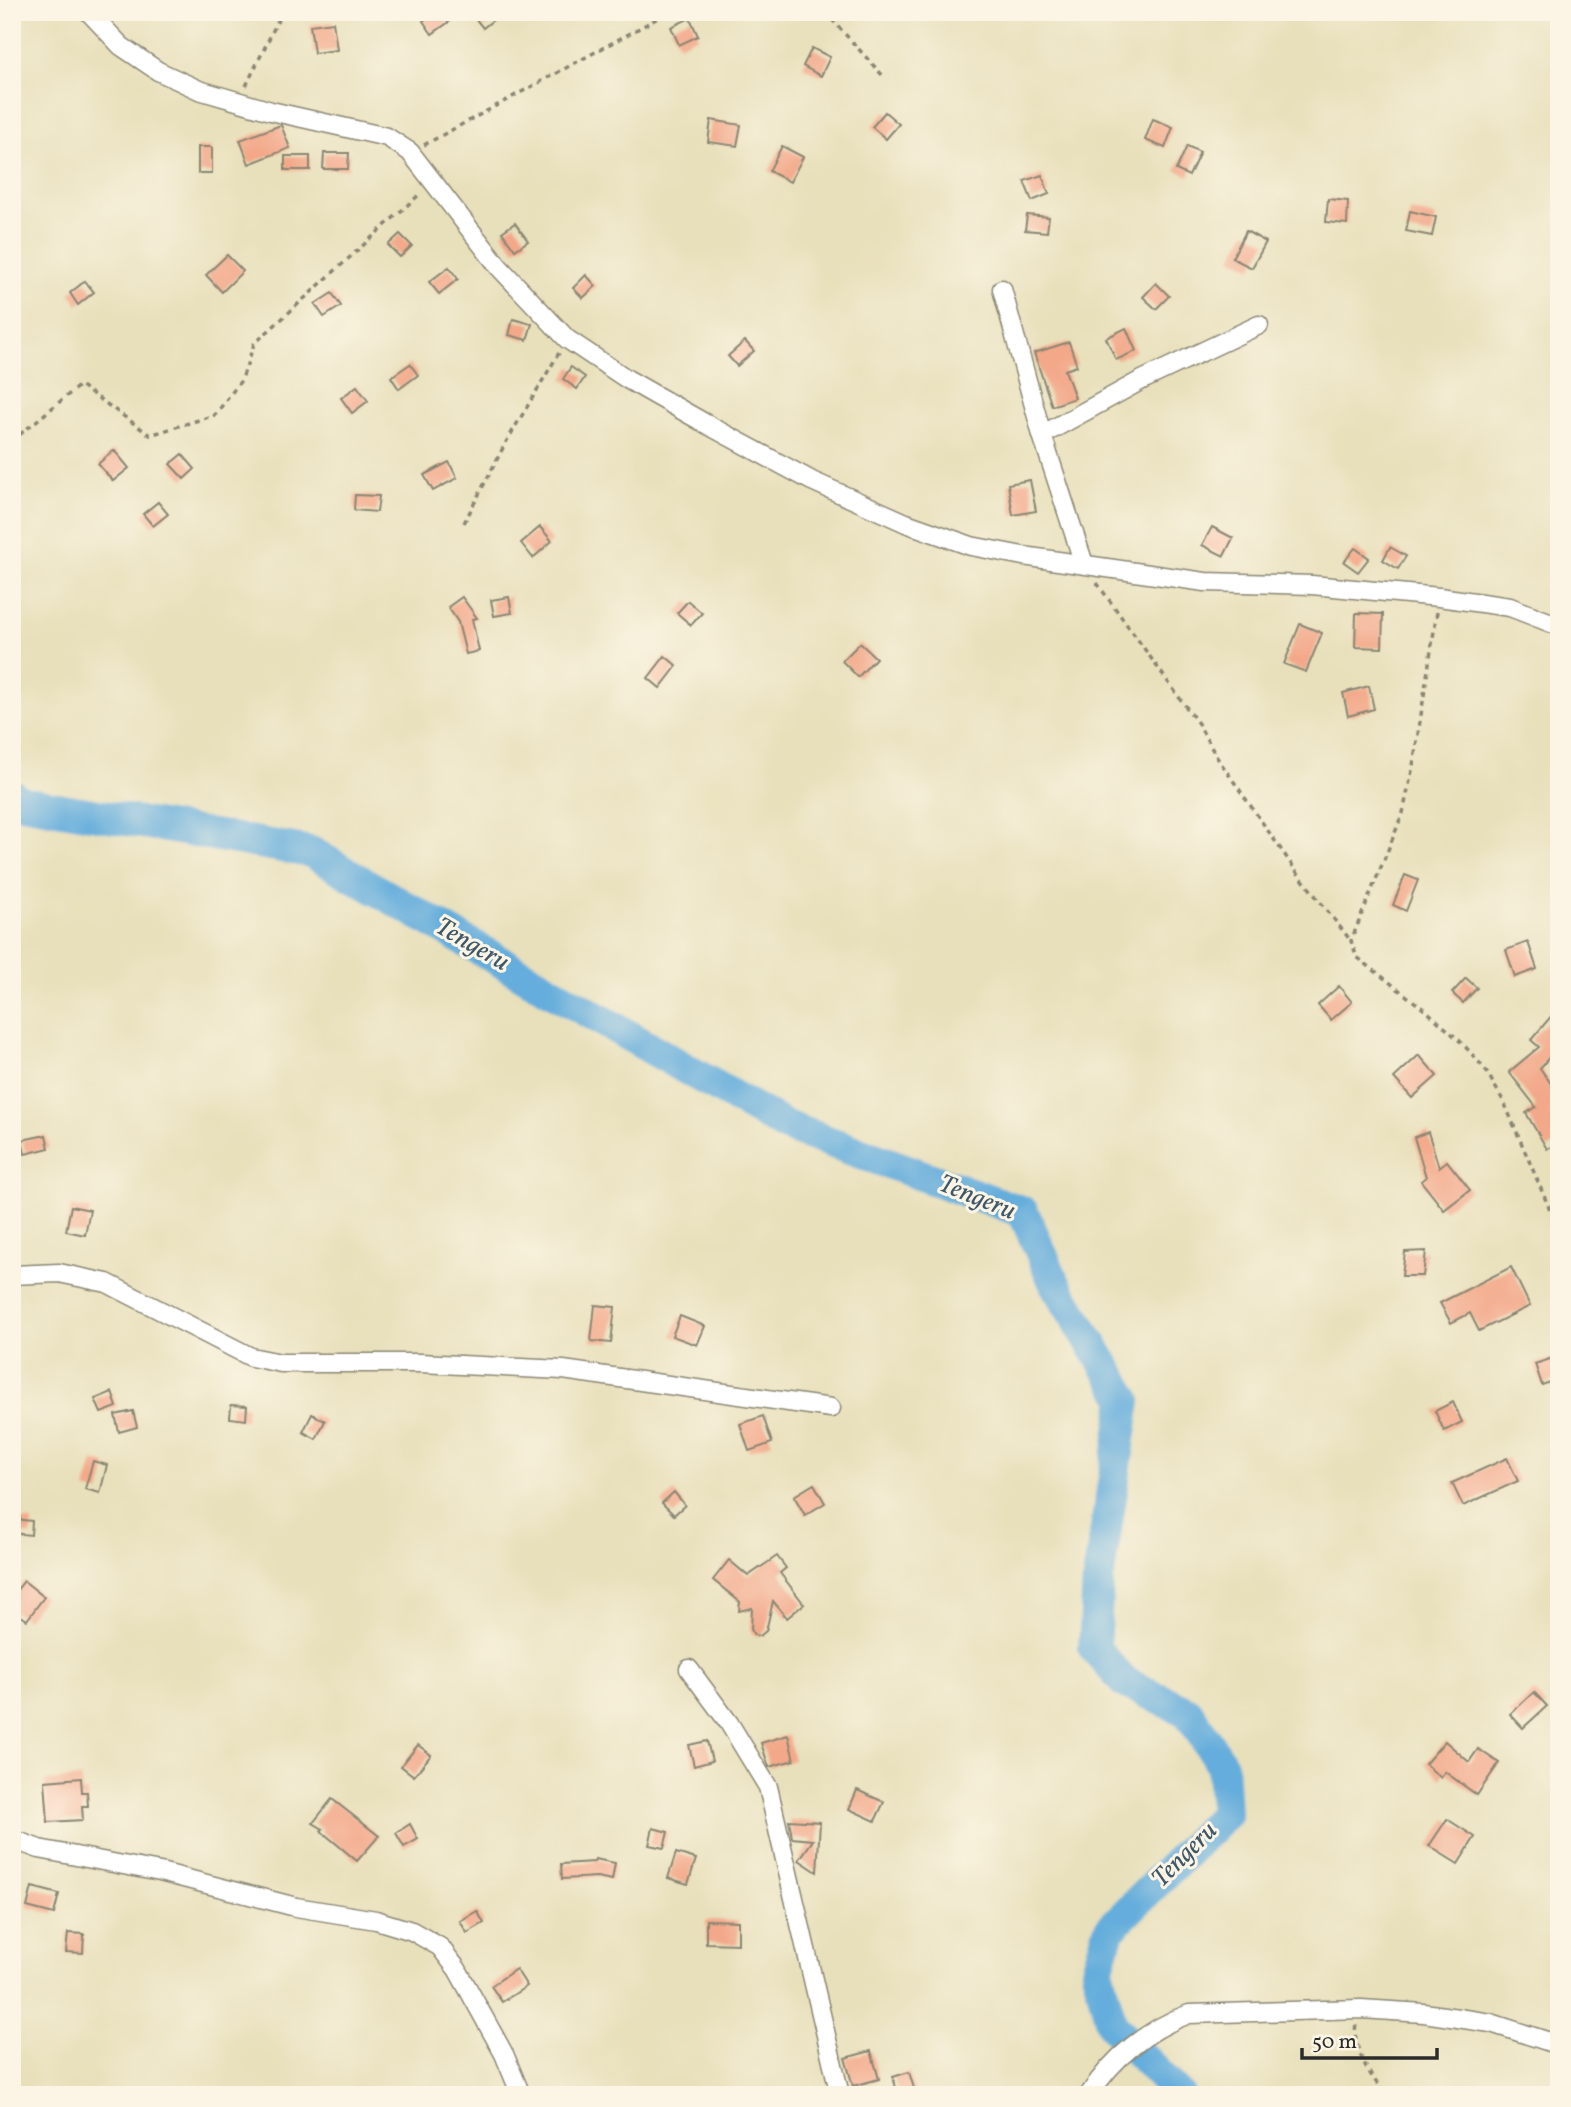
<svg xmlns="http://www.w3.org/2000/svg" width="1571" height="2107" viewBox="0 0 1571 2107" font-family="Vollkorn,serif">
<rect width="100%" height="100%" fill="#fcf5e5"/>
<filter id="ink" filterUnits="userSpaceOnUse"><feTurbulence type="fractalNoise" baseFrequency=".0143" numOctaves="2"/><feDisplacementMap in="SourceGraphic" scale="14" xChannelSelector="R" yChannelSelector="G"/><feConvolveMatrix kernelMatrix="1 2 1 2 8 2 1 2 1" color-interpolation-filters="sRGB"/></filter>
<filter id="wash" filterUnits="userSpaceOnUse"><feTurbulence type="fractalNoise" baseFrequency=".00686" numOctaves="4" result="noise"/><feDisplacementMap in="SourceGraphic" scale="28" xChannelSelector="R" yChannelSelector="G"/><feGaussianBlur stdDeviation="1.57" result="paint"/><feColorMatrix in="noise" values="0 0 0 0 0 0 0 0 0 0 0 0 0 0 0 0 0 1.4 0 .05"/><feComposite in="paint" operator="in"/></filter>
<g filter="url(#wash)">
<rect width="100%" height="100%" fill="#e8e0bb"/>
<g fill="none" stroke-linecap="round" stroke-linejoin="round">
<polyline stroke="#65addc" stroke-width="32" points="12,795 22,802 311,852 783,1125 1023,1212 1055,1284 1126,1400 1098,1580 1094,1648 1124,1682 1188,1712 1222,1765 1225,1814 1109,1930 1097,1970 1112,2025 1179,2095"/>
</g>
<g id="blocks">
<g fill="#f3a889">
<polygon points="435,12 463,12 432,34 423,21"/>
<polygon points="470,12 503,12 483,28"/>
<polygon points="690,18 698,36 679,45 671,27"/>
<polygon points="333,22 337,50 314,53 310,25"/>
<polygon points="812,48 830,57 821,76 803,66"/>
<polygon points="885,112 899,124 886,139 872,127"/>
<polygon points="1153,119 1173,127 1165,148 1145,140"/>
<polygon points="711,120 741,125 737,146 708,142"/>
<polygon points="281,125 290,148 249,164 240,140"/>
<polygon points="782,146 803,157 790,182 769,171"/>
<polygon points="1187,146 1200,152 1189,176 1176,170"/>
<rect x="198" y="147" width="14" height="26"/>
<polygon points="324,153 349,153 348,169 323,169"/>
<rect x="285" y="156" width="25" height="14"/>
<polygon points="1042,175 1049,194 1032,201 1024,181"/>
<polygon points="1328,199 1348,201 1347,224 1326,222"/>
<polygon points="1410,211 1436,217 1432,236 1406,231"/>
<polygon points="1027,215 1049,217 1047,232 1025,230"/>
<polygon points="515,223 528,241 515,250 502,232"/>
<polygon points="1246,231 1266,242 1252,268 1232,258"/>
<polygon points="400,234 412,246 400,257 388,245"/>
<polygon points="227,255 243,271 222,292 206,275"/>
<polygon points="449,267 458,279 439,294 429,282"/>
<polygon points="586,275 596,286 583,298 573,288"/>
<polygon points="85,281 94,292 78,305 70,293"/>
<polygon points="1156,283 1169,296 1156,309 1143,297"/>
<polygon points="332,293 341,306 324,317 315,304"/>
<polygon points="513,319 532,324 527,340 509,335"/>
<polygon points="1126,328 1136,351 1116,360 1106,338"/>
<polygon points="745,341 754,351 737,366 728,356"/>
<polygon points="1069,342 1077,366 1065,370 1075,398 1052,406 1034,353"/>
<polygon points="410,364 418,375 399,389 391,377"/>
<polygon points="571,367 585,377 577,389 563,379"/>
<polygon points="357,386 368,401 352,413 341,398"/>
<polygon points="114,450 129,468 113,481 98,464"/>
<polygon points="182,454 195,469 184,479 170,464"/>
<polygon points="449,462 457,478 433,491 424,475"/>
<polygon points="1030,480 1036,511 1013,515 1008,484"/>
<polygon points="355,495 379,496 377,512 354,510"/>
<polygon points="158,502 168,514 153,526 143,514"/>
<polygon points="540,527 552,541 533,558 521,543"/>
<polygon points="1212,527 1233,538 1224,556 1202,545"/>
<polygon points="1390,547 1406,556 1398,569 1383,560"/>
<polygon points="1355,548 1369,558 1358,572 1344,562"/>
<polygon points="462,597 477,618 472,619 479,651 466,654 458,622 448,607"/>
<polygon points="509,597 512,613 494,616 491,600"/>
<polygon points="688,601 702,613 691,625 677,613"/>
<polygon points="1356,613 1383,614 1382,648 1355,647"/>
<polygon points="1300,624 1322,633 1306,672 1284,664"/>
<polygon points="860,643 876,658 858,677 842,661"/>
<polygon points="665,656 677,666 660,688 648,678"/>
<polygon points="1369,686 1374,709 1348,716 1343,693"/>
<polygon points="1405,875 1418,880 1406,911 1393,905"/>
<polygon points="1528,942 1537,969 1515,977 1506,950"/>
<polygon points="1466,978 1477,988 1463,1003 1452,993"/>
<polygon points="1339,986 1352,1002 1331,1020 1318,1005"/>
<polygon points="1559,1007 1559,1046 1540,1068 1559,1095 1559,1142 1547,1149 1526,1113 1536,1107 1509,1072 1539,1047 1531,1040"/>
<polygon points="1419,1055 1437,1076 1412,1098 1394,1078"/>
<polygon points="1428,1132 1439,1167 1447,1161 1470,1190 1444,1210 1421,1181 1426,1177 1414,1137"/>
<polygon points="46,1135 49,1148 25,1154 22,1140"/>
<polygon points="71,1206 90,1210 85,1235 66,1231"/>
<polygon points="1426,1251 1423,1276 1402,1276 1405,1252"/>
<polygon points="1511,1267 1530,1306 1479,1331 1470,1313 1451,1323 1440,1303"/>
<polygon points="595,1305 615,1307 611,1343 591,1341"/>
<polygon points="680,1316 705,1326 697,1345 672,1336"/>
<polygon points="1559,1356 1559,1379 1542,1385 1535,1364"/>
<polygon points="112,1392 117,1407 101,1413 95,1399"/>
<polygon points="1453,1402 1462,1422 1444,1431 1435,1411"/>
<polygon points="231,1405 247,1406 246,1420 230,1418"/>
<polygon points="133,1411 137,1427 119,1432 115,1415"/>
<polygon points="312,1414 325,1421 316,1439 303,1432"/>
<polygon points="763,1416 772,1443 749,1451 740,1424"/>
<polygon points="1507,1458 1518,1481 1463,1506 1452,1483"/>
<polygon points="93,1461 107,1465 100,1493 85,1489"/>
<polygon points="814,1484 825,1503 805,1515 794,1496"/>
<polygon points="674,1492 685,1505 674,1515 662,1503"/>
<polygon points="12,1519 32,1521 31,1535 12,1533"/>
<polygon points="777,1556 786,1568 780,1573 804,1604 787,1618 773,1601 766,1631 760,1636 754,1635 751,1629 752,1608 739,1611 740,1602 713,1580 729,1560 748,1576"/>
<polygon points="24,1581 44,1597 27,1620 12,1610 12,1596"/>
<polygon points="1534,1692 1547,1706 1523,1728 1510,1714"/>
<polygon points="788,1735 794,1760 769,1767 761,1743"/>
<polygon points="707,1741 712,1761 694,1766 689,1745"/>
<polygon points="1445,1741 1469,1762 1478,1749 1499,1763 1477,1795 1445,1772 1441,1778 1425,1764"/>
<polygon points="418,1745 431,1755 414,1776 401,1766"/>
<polygon points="81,1778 82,1792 87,1792 88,1806 82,1806 83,1820 48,1822 45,1781"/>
<polygon points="857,1790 884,1802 875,1821 849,1809"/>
<polygon points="332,1799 379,1836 357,1861 321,1831 323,1829 313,1823"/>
<polygon points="1447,1819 1475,1837 1458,1864 1429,1846"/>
<polygon points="789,1820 820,1822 817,1872 799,1860 813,1840 792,1838"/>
<polygon points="410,1824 418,1839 404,1847 396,1833"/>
<polygon points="653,1828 668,1832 664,1848 649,1845"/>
<polygon points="676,1853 696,1859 688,1884 668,1878"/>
<polygon points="595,1859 615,1863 612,1880 597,1877 562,1879 561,1864 594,1862"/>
<polygon points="32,1887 59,1894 54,1914 27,1907"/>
<polygon points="477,1911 484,1923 467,1933 460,1921"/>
<polygon points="706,1920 738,1921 738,1944 706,1943"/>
<polygon points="68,1933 84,1934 83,1953 66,1952"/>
<polygon points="516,1969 527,1986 502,2002 491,1986"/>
<polygon points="871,2051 879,2079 853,2086 845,2058"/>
<polygon points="909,2072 916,2095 898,2095 893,2077"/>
</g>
</g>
</g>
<g filter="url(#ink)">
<use href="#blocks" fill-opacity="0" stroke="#8a8673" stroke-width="2"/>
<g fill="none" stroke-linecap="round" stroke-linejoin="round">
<g stroke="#8a8673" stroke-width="21">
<g id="minor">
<polyline points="89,12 121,46 158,71 199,90 271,111 387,137 410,152 499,267 567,339 627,379 708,425 812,481 906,523 971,546 1023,556 1205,582 1312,585 1439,597 1510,607 1559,626"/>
<polyline points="1002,289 1042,435 1084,564"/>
<polyline points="1042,435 1140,381 1259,325"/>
<polyline points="12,1275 59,1273 107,1283 251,1357 281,1363 420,1363 563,1370 831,1408"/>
<polyline points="689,1669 729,1723 768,1787 840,2095"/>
<polyline points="12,1839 39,1849 160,1872 296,1907 376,1920 412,1931 440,1947 457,1969 504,2054 521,2095"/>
<path d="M1089 2095C1112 2058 1148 2029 1189 2014L1361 2009 1424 2013 1491 2023 1559 2045"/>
</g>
</g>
<g stroke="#8a8673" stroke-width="3.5" stroke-dasharray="5 5" stroke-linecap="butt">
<polyline points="825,12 884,77"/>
<polyline points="246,86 282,12"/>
<polyline points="424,145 669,12"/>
<polyline points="12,441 80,385 150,435 215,415 242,379 254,344 421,193"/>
<polyline points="464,523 505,444 559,353"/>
<polyline points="1097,583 1199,725 1216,756 1296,871 1351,941"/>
<polyline points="1437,612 1413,766 1403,813 1351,941 1357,957 1430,1014 1462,1043 1485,1069 1504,1102 1553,1217 1559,1238"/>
<path d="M1356 2025C1351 2046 1372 2082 1388 2095"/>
</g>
<use href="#minor" stroke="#fff" stroke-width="18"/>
</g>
</g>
<g text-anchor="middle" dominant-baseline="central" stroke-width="6" stroke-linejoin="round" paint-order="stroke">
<g font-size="26" font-style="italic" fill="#3f5869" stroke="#fcf5e5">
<text transform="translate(472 945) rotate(30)">Tengeru</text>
<text transform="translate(977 1198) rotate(22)">Tengeru</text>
<text transform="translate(1185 1855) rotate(-45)">Tengeru</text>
</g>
</g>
<rect width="1571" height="2107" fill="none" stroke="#fcf5e5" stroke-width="42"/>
<path d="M1302 2048v10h135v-10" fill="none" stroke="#2b2b2b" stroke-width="3.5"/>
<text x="1312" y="2048" font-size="21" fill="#2b2b2b" stroke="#fcf5e5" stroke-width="5" paint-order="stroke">50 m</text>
</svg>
